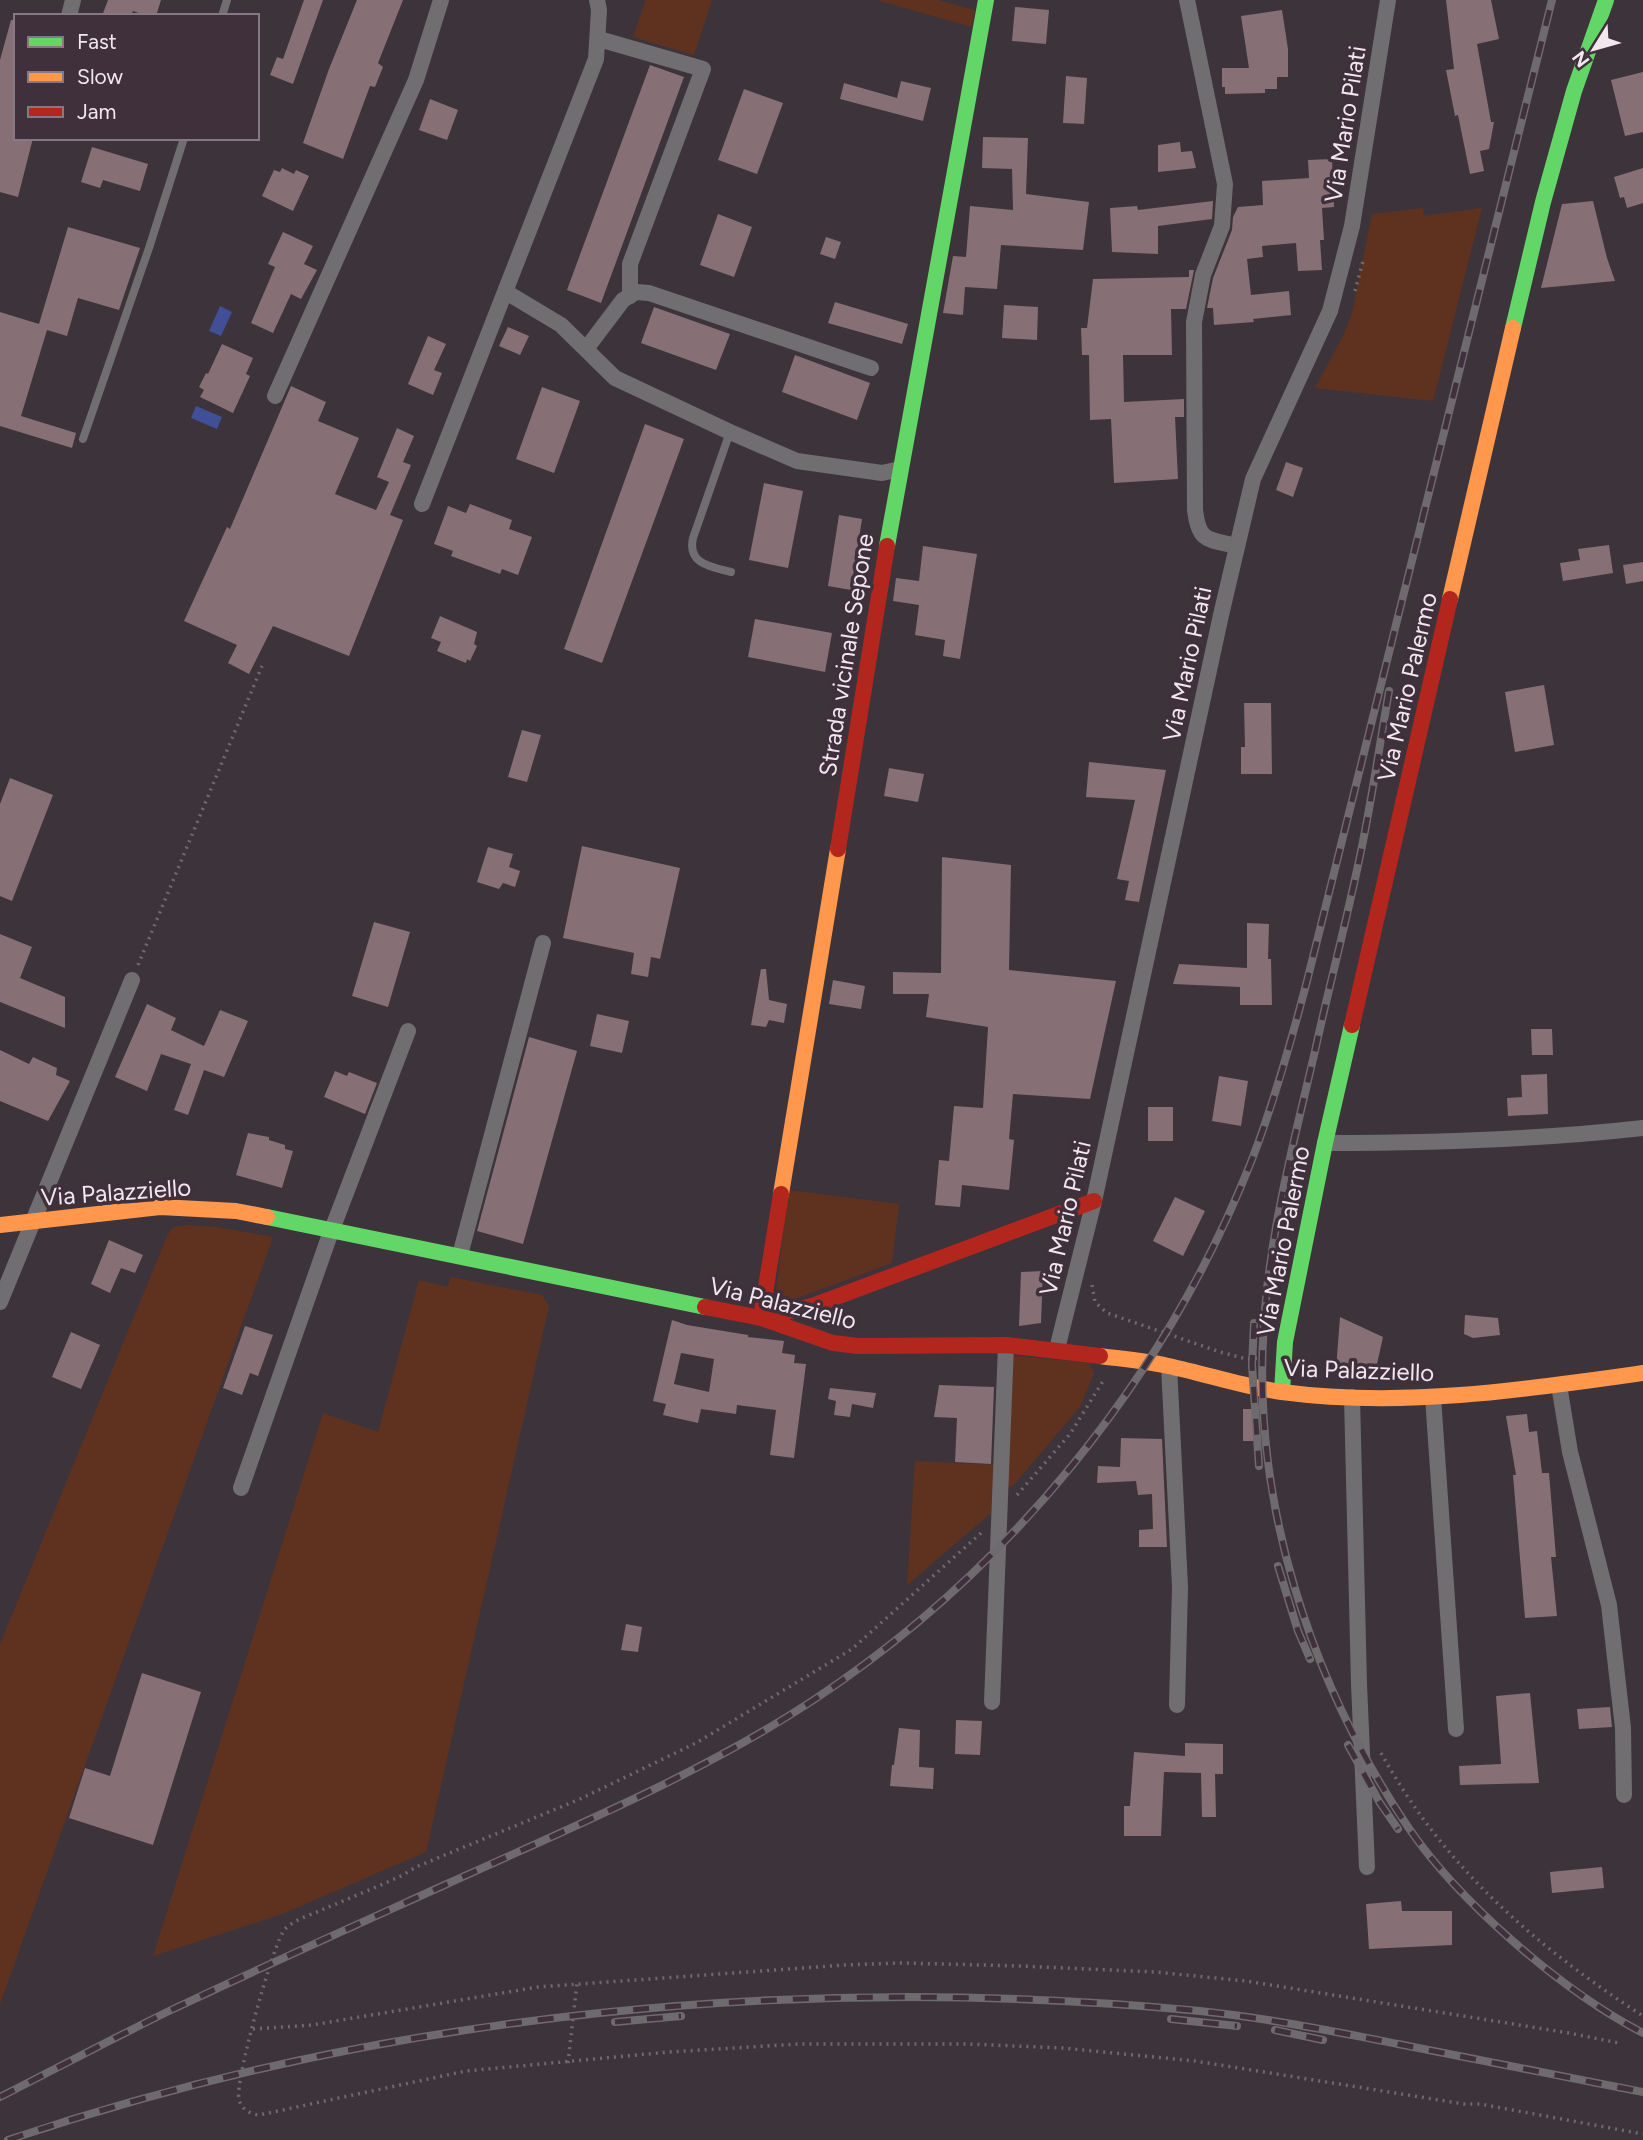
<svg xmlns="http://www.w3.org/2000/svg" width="1643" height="2140" viewBox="0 0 1643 2140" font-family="Figtree,sans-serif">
<rect width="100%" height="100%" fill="#3c343a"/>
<g fill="#5f3220">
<polygon points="646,0 712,0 694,55 633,37"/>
<polygon points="876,0 937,0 975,10 972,27"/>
<polygon points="1423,208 1424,216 1482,208 1433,401 1315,388 1342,338 1352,314 1372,214"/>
<polygon points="788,1190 899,1204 892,1263 792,1300 782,1302 775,1299"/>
<polygon points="189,1225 216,1227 273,1237 0,2004 0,1644 167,1236 173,1227"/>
<polygon points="451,1277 542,1295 549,1306 426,1852 282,1914 153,1956 323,1413 378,1432 419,1280 447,1287"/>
<polygon points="1009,1355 1089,1363 1094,1373 1080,1407 1012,1487 1007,1485"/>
<polygon points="915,1461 995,1465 991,1513 907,1585"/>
</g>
<g fill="#404f96">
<polygon points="220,306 232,312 221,336 209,331"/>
<polygon points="196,406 222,417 217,429 191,418"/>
</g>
<g fill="#866f75" fill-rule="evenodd">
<polygon points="108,0 161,0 156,16 147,16 133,11 131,16 102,16"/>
<polygon points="304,0 323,0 293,84 270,75 277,57 283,59"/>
<polygon points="357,0 403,0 378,63 383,67 375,87 370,86 343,159 303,143 329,69"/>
<polygon points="1446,0 1491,0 1499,39 1477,44 1491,122 1494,122 1489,149 1480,151 1484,171 1470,174 1458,115 1455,116 1446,70 1454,69"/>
<polygon points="1015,7 1049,10 1046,44 1012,41"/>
<polygon points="1282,10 1288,49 1288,77 1277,77 1277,89 1265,89 1265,93 1225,94 1225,87 1222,87 1222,68 1249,68 1241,16"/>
<polygon points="11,20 16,20 16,138 33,138 18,197 0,192 0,60"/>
<polygon points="650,65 684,77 601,303 567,290"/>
<polygon points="1643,72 1643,132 1625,136 1611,80"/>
<polygon points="1066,76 1087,78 1084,124 1063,123"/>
<polygon points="901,81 931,88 923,121 840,99 844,83 897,98"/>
<polygon points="744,89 783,103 757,174 718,160"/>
<polygon points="430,99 458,110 447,140 419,130"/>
<polygon points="983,137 1028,138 1026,194 1089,202 1083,250 1001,245 997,289 965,287 963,315 943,313 953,256 966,257 970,206 1013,210 1012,169 982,168"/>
<polygon points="1180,142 1181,152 1192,151 1196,168 1158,172 1158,145"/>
<polygon points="92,147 148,164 140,191 103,180 100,188 81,182"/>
<polygon points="1332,159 1334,207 1322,208 1324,240 1320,240 1322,270 1298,271 1296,243 1262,246 1263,257 1247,259 1251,295 1289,291 1291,315 1253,319 1254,322 1214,325 1213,308 1207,308 1213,278 1232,230 1233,217 1238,207 1263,205 1262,181 1309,178 1308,160"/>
<polygon points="282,168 294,174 296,170 309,176 293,211 262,196 274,170 280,172"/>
<polygon points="1643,168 1643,203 1627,208 1624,197 1620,198 1614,177"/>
<polygon points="1213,201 1212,219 1158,226 1158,254 1112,252 1110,208 1137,206 1138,210"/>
<polygon points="1593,201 1607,258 1615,281 1541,288 1562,204"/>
<polygon points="718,214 752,227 734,277 700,265"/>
<polygon points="68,227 140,248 119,310 78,298 67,336 47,330 21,416 76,433 72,448 0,426 0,312 39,324"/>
<polygon points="283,232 313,246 304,264 317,270 301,299 291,294 273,333 251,323 275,267 268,264"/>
<polygon points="826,237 841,242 835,259 820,254"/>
<polygon points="1189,270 1194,270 1186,309 1171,309 1172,355 1123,355 1124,402 1184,399 1184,417 1175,417 1178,479 1114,483 1111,419 1090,420 1089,355 1082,355 1081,328 1087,328 1093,279 1189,277"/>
<polygon points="835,302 908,324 902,344 828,323"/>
<polygon points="1004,305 1038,307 1037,340 1002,338"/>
<polygon points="654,307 730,334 716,370 641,343"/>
<polygon points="508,327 529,336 520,355 499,346"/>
<polygon points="428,336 446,344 434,370 442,373 433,395 408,384"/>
<polygon points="222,344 253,358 246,374 250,376 233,413 200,397 204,390 199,387 206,373 208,374"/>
<polygon points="795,355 870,383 857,420 782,392"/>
<polygon points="291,386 326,402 318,421 359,438 335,494 376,510 389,482 377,477 397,428 414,436 403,462 411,465 390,515 403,520 349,656 273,626 249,674 228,663 237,645 184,621 227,527 230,529"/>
<polygon points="542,387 580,401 554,473 516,459"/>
<polygon points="645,424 684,439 602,663 564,649"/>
<polygon points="1286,462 1303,468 1293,497 1276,490"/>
<polygon points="764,483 803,491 788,568 749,560"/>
<polygon points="470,504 512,520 509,529 532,537 518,575 502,569 500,574 451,556 453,551 434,544 448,506 466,513"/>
<polygon points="839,515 862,519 851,590 828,586"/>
<polygon points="1609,545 1613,573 1563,581 1560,563 1580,560 1578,549"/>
<polygon points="923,546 977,554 960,659 943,656 945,640 915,635 919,605 893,601 896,578 919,581"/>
<polygon points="1643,562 1643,581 1626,584 1623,565"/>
<polygon points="440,616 477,632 474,644 477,646 470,661 467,659 466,663 437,651 441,642 431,638"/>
<polygon points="755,619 832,633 825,672 748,657"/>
<polygon points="1544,685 1554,745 1515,752 1505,692"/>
<polygon points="1244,703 1271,703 1272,774 1241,774 1241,747 1245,747"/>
<polygon points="522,730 541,735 527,782 508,777"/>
<polygon points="1089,762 1166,770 1139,902 1125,900 1129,881 1117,879 1135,800 1086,797"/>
<polygon points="889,768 924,774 918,802 884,796"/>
<polygon points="10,778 53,795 12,901 0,896 0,804"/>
<polygon points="582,846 680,868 660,959 651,957 648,977 631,974 634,953 563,938"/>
<polygon points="488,847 513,854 509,867 520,871 515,887 503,883 499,889 477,882"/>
<polygon points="942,857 1011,865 1009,970 1116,981 1090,1099 1013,1094 1009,1139 1014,1140 1009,1190 962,1185 960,1207 935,1205 939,1160 949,1161 954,1106 983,1108 988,1027 926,1017 929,994 893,994 893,972 941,973"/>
<polygon points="374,922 410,932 388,1007 352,996"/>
<polygon points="1247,923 1269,924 1268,959 1271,959 1272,1005 1240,1005 1240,987 1173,984 1179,964 1247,968"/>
<polygon points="0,934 32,947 20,978 65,997 65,1028 0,1002"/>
<polygon points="761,969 766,969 769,1000 787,1004 784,1023 769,1020 766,1027 751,1025"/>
<polygon points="833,980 865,986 861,1009 829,1004"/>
<polygon points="147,1004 176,1018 171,1030 204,1046 220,1010 248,1021 224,1077 204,1070 188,1115 174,1110 191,1064 161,1054 147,1091 115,1077"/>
<polygon points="597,1014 629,1021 622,1053 590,1046"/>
<polygon points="1531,1029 1552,1029 1553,1055 1532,1055"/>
<polygon points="529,1037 577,1051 523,1244 477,1231"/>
<polygon points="0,1050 29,1064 33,1057 57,1068 56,1075 70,1081 48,1121 0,1101"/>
<polygon points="335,1071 347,1076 349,1072 377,1083 365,1114 324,1097"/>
<polygon points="1547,1074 1548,1114 1508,1116 1507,1098 1522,1097 1521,1075"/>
<polygon points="1219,1076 1248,1081 1241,1126 1212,1121"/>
<rect x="1148" y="1107" width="25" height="34"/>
<polygon points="248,1133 269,1137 269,1140 285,1145 285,1149 293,1151 282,1188 236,1175"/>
<polygon points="1175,1197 1205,1211 1183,1256 1153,1241"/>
<polygon points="109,1240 143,1255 135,1273 121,1268 110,1293 91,1284"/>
<polygon points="1043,1271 1041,1323 1019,1326 1021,1272"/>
<polygon points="1465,1315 1498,1318 1500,1335 1473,1338 1464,1334"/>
<polygon points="1340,1317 1383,1337 1375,1373 1336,1369"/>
<path d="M672 1320 687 1325 748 1335V1337L784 1341 782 1353 795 1355 794 1363 806 1364 794 1458 770 1455 776 1410 737 1405 736 1414 701 1409 698 1423 663 1415 666 1404 653 1401ZM681 1353 714 1359 709 1392 674 1384Z"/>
<polygon points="245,1326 273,1335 258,1376 250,1373 242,1395 223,1388"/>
<polygon points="71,1332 100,1345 81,1389 52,1377"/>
<polygon points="939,1385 994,1387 991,1464 955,1462 957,1418 934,1417"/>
<polygon points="830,1388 876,1393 873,1408 852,1404 850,1417 834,1415 836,1401 828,1399"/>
<polygon points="1243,1409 1259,1409 1260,1441 1243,1441"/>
<polygon points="1527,1414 1529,1432 1537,1431 1542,1473 1549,1473 1556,1557 1551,1557 1557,1616 1525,1618 1513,1475 1516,1475 1506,1416"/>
<polygon points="1121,1438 1162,1439 1167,1547 1139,1547 1139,1530 1153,1529 1152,1494 1138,1495 1136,1481 1097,1483 1098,1466 1120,1467"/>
<polygon points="626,1624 642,1627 638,1652 621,1650"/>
<polygon points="142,1673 201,1692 153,1845 69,1818 85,1768 110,1776"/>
<polygon points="1530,1693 1539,1783 1460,1785 1459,1766 1501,1764 1496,1696"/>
<polygon points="1610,1707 1612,1727 1579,1729 1577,1709"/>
<polygon points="956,1720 982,1721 980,1755 955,1754"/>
<polygon points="899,1728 920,1730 919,1767 934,1768 933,1789 890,1786 892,1765 894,1765"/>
<polygon points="1185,1743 1223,1744 1223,1774 1215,1774 1216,1817 1202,1817 1201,1773 1164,1772 1161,1836 1124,1836 1124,1806 1130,1806 1134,1752 1185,1756"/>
<polygon points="1602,1867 1604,1888 1552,1893 1550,1872"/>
<polygon points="1401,1901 1402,1911 1452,1911 1452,1945 1369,1949 1366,1904"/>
</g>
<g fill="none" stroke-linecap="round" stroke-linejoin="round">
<g stroke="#6e6a6e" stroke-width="3.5" stroke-dasharray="2 5" stroke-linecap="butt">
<polyline points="1355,291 1363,261"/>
<polyline points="138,965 262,666"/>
<polyline points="1092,1285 1095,1302 1107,1313 1220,1352 1247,1359 1258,1358 1263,1354"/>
<polyline points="1017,1495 1070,1434 1105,1378"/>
<path d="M981 1533 852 1649 696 1743 580 1799 416 1867 403 1875C377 1887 350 1898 324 1909 311 1915 295 1919 285 1929 274 1940 234 2084 239 2099 241 2109 250 2114 259 2115L466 2071 669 2052 799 2044H967L1063 2048 1195 2061 1464 2104H1480L1643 2134"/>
<path d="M1381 1753C1445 1868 1534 1945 1643 2016"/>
<polyline points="253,2029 312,2025 538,1987 845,1965 903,1963 1020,1966 1155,1972 1246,1981 1569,2033 1619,2043"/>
<polyline points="568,2063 577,1983"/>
</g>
<g stroke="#706e71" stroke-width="8">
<polyline points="222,16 227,0"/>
<path d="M730 432 693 538C687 564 711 567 731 572"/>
<polyline points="83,439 149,248 184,138"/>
</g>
<g stroke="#706e71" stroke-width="16">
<path d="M1187 0 1225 184 1222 226 1203 275 1194 322 1195 510C1199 543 1208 539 1237 546"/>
<polyline points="69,16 73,0"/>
<polyline points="599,39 703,69 630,264 630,296"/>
<polyline points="506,292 561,325 615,378 730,432 797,461 882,473 900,469"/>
<polyline points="586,349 623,300 636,292 649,293 871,368"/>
<polyline points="275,396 416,80 441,0"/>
<polyline points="422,504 596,59 599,10 597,0"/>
<path d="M1325 1143C1432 1143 1537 1140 1643 1128"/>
<polyline points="460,1255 543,943"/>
<polyline points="0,1302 132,980"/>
<polyline points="1057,1349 1094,1201 1221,615 1253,479 1330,311 1352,226 1388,0"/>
<polyline points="1169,1366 1180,1587 1177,1705"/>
<polyline points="1559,1385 1570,1452 1609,1605 1623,1728 1624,1795"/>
<polyline points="1352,1397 1359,1684 1367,1867"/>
<polyline points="1433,1397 1456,1729"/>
<polyline points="241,1488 328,1240 408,1031"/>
<polyline points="992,1702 1006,1345"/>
</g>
<g stroke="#63d668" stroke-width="16">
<polyline points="1513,328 1543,202 1574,91 1606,0"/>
<polyline points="887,546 986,0"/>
<polyline points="267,1217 705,1307"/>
<polyline points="1282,1392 1285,1342 1325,1143 1352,1025"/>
</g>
<g stroke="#ff974d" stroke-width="16">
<polyline points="1450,599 1513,328"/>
<polyline points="781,1194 838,849"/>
<polyline points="0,1225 160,1207 236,1211 267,1217"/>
<path d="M1100 1356C1123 1359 1146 1361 1168 1366 1207 1374 1243 1387 1282 1392 1402 1408 1524 1390 1643 1373"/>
</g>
<g stroke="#b3261e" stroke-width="16">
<polyline points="838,849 887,546"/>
<polyline points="1352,1025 1450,599"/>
<polyline points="781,1194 761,1318 812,1306 1094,1201"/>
<polyline points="705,1307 761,1318 833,1343 858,1346 1006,1345 1100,1356"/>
</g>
<g stroke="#6f6a6e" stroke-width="8">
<g id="rail">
<path d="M1389 691C1381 737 1374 784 1365 831 1351 905 1331 977 1315 1051 1294 1141 1270 1231 1264 1323 1251 1499 1310 1682 1408 1827 1459 1902 1562 1991 1643 2033"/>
<polyline points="1254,1323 1252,1365 1259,1466"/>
<polyline points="1278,1566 1298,1631 1310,1659"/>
<polyline points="1348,1745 1380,1803 1398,1829"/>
<polyline points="1171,2019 1237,2026"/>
<polyline points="615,2022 681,2016"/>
<polyline points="1275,2030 1323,2040"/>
<path d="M0 2097C57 2068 112 2039 169 2011 262 1967 356 1925 449 1883 572 1827 699 1775 812 1701 1008 1572 1164 1381 1251 1162 1274 1103 1291 1042 1307 981L1552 0"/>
<path d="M8 2140C387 2012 803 1973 1200 2011 1267 2018 1332 2031 1398 2044 1479 2060 1561 2076 1643 2092"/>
</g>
</g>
<use href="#rail" stroke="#40303b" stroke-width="5" stroke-dasharray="16" stroke-linecap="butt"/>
</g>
<g text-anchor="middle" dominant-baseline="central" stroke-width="7" stroke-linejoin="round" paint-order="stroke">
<g font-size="24" fill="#f2e7ee" stroke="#40303b">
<text transform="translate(1345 124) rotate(-81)">Via Mario Pilati</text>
<text transform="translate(846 655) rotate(-81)">Strada vicinale Sepone</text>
<text transform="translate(1187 664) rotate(-78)">Via Mario Pilati</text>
<text transform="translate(1407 687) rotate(-77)">Via Mario Palermo</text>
<text transform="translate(116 1192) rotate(-4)">Via Palazziello</text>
<text transform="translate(1065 1218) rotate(-77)">Via Mario Pilati</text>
<text transform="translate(1283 1241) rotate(-79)">Via Mario Palermo</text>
<text transform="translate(783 1303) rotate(14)">Via Palazziello</text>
<text transform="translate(1359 1370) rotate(2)">Via Palazziello</text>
</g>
</g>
<rect x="14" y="14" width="245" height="126" fill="#40303b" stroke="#877983" stroke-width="2"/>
<rect x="28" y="37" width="35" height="10" fill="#63d668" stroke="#877983" stroke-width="2"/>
<text x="77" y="49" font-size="21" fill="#f2e7ee">Fast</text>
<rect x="28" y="72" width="35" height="10" fill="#ff974d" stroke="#877983" stroke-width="2"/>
<text x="77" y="84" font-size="21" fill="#f2e7ee">Slow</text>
<rect x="28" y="107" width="35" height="10" fill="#b3261e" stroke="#877983" stroke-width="2"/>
<text x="77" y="119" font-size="21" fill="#f2e7ee">Jam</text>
<g transform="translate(1594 49) rotate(233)" stroke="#40303b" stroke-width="5" paint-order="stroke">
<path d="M0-5L12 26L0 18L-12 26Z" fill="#f2e7ee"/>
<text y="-10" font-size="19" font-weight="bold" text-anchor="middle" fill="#f2e7ee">N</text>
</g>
</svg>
